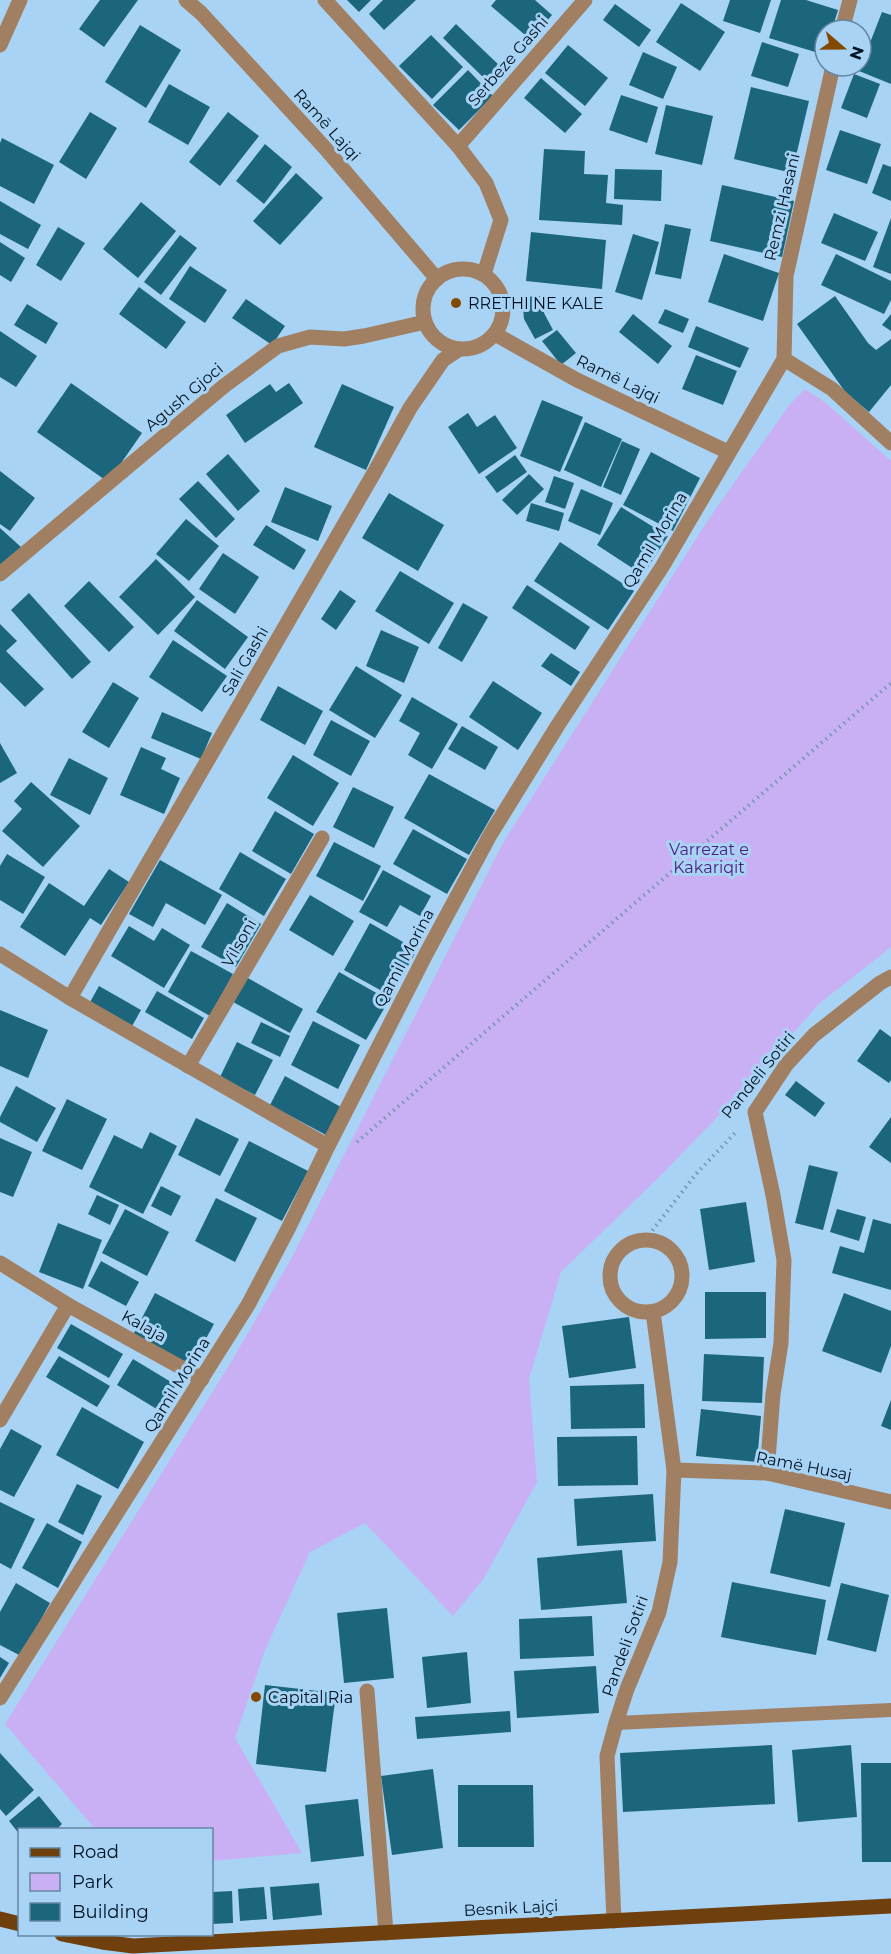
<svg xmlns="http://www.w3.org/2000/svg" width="891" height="1954" viewBox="0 0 891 1954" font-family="Montserrat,sans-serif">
<rect width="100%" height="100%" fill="#a8d3f4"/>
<polygon fill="#c9aff4" points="805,389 826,403 891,461 891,947 820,1003 728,1106 658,1178 561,1272 529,1379 537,1482 484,1578 453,1616 365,1523 310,1552 265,1650 235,1738 302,1853 212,1861 212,1830 95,1829 5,1724 228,1367 290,1261 503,843 708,520 790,404"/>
<g fill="#1b667c">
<polygon points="100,0 138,0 104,47 79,29"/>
<polygon points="347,0 371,0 359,12"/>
<polygon points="383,0 416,0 384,30 369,14"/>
<polygon points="496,0 535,0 552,15 531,40 491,6"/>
<polygon points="730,0 771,0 760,33 723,21"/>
<polygon points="781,0 806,0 838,10 832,30 825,30 825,55 769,38"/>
<polygon points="681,3 725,32 700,71 656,42"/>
<polygon points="615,4 651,30 639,47 603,20"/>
<polygon points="882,12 891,15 891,84 859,71"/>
<polygon points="456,24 501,67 487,81 443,38"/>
<polygon points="140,25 181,50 146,108 105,82"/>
<polygon points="431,35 463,67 432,99 399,66"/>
<polygon points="762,42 799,54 788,87 751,76"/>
<polygon points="568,45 608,78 585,106 545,73"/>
<polygon points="643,52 677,67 663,99 629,85"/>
<polygon points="468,70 493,96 459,130 433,105"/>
<polygon points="854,74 880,84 867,118 841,108"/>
<polygon points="541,78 582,114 565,133 524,98"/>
<polygon points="169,84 210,107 188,145 148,122"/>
<polygon points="751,87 809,101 792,173 734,159"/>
<polygon points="621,95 658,107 647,143 609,130"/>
<polygon points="666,105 713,116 702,165 655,154"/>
<polygon points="90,112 117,128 86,179 59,162"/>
<polygon points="228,112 259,136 220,186 189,162"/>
<polygon points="840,130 881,144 867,184 826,170"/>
<polygon points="2,138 54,165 34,204 0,186 0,143"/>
<polygon points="265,144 292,167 264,204 236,181"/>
<polygon points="544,149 585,151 584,174 608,175 606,203 623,205 622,225 539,220"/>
<polygon points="883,164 891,167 891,201 872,193"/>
<polygon points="615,169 662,170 661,201 614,199"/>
<polygon points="296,173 323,198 280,245 253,221"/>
<polygon points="722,185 794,201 782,257 710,241"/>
<polygon points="0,201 41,225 28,249 0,234"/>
<polygon points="141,202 176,231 138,278 103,249"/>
<polygon points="834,213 878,232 865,261 821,243"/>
<polygon points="891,218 891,274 873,267"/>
<polygon points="665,224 691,229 681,279 655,274"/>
<polygon points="58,227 85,243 61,281 36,265"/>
<polygon points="531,232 606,240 602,289 526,281"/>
<polygon points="633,234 659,242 642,300 615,292"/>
<polygon points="180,235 197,248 161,295 144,282"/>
<polygon points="0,242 25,258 11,282 0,275"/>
<polygon points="724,254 779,273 763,321 708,302"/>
<polygon points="836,254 891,281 891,300 884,314 821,285"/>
<polygon points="190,266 227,290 205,323 169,299"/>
<polygon points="139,287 186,322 166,349 119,314"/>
<polygon points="542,296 544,313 553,330 535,339 524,319 522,297"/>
<polygon points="835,296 868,343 876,350 891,339 891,385 869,412 846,393 797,324"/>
<polygon points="246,299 285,326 272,345 232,318"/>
<polygon points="27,304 58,323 46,344 14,325"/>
<polygon points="665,309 689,319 683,333 658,323"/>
<polygon points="633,314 672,346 658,364 619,332"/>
<polygon points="891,314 891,331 882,325"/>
<polygon points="696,326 749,348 740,368 688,347"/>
<polygon points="557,330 576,353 561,365 542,341"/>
<polygon points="0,331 37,356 16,387 0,377"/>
<polygon points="696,355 737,371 723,405 682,389"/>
<polygon points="71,383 142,433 108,482 37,432"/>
<polygon points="289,383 303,403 245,443 226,415 270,384 276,392"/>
<polygon points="342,384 394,407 366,470 314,447"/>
<polygon points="542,400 583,417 560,472 520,456"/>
<polygon points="468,413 477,427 495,415 517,448 479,474 448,427"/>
<polygon points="585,422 622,439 601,487 564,470"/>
<polygon points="622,441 640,449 621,495 603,487"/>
<polygon points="651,452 700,478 673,531 623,505"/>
<polygon points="228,454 260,491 238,511 206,474"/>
<polygon points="515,455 527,472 497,493 485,477"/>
<polygon points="0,471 35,498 10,531 0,524"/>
<polygon points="529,474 544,489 517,515 502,500"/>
<polygon points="554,476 574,483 565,509 545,502"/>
<polygon points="198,481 235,519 216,538 179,499"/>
<polygon points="285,487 332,506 318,541 271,522"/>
<polygon points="581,489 613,503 600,535 568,521"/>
<polygon points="389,493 444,525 418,571 362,538"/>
<polygon points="531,503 564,513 559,531 526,521"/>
<polygon points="621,507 668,536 643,575 597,545"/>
<polygon points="186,519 219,546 189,581 156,554"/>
<polygon points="266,525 306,550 294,570 253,545"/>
<polygon points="0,528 21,547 0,570"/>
<polygon points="560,542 634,591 608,630 534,581"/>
<polygon points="223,553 259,577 235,614 199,589"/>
<polygon points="156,559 195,597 158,635 119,597"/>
<polygon points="400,571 454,603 429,644 375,611"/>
<polygon points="89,581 134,627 109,652 64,606"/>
<polygon points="527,585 590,627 575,650 512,608"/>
<polygon points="340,590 356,601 336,630 321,619"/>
<polygon points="29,593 91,662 72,679 11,610"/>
<polygon points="197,600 248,637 225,669 174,631"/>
<polygon points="463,603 488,617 462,662 438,648"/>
<polygon points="0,624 17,641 6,651 44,689 25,707 0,682"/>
<polygon points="381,630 419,647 404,683 366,666"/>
<polygon points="173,640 227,676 202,712 149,677"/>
<polygon points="551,653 580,672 571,686 541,666"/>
<polygon points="356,666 402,695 375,738 329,710"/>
<polygon points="493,681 542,713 518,750 469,717"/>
<polygon points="113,682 139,698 109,748 82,732"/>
<polygon points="278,686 323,711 305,745 260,720"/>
<polygon points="412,697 458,724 432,769 408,755 420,733 399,721"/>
<polygon points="162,712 212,733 201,759 151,738"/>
<polygon points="331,720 370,741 351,776 313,755"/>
<polygon points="462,726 498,747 485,770 448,749"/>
<polygon points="0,743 17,773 0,783"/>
<polygon points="141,747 166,758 161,769 180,778 164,814 120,795"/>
<polygon points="293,755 339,783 313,826 267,798"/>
<polygon points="69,758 108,778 90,815 50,795"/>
<polygon points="429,774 495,810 469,855 404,818"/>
<polygon points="31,782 80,826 43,867 2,831 22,809 14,801"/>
<polygon points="353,787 394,807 374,848 333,827"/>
<polygon points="275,811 314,834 291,874 252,851"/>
<polygon points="413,829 467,859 447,894 393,864"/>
<polygon points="334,842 381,866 363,901 316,876"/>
<polygon points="240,852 286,879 264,916 219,889"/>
<polygon points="7,854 45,877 23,914 0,900 0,866"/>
<polygon points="160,860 222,895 205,925 166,903 153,927 129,914"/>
<polygon points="109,869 129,882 101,925 90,918 65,956 20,927 49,883 84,906"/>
<polygon points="383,870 431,896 420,916 400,905 387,927 359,912"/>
<polygon points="310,895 354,921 333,956 289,930"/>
<polygon points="227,903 261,924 236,967 201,947"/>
<polygon points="370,923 417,950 391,996 344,970"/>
<polygon points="129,926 154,941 162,928 190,945 164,988 111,956"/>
<polygon points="191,951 233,974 210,1016 168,992"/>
<polygon points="339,972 389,1000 366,1040 316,1012"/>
<polygon points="246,977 303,1009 290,1033 233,1002"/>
<polygon points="99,986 141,1010 131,1028 89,1004"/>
<polygon points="157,991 204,1018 192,1039 145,1012"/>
<polygon points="0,1010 48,1030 28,1078 0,1066"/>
<polygon points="313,1021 360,1045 338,1089 291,1065"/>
<polygon points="261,1022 290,1036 280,1057 251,1043"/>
<polygon points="880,1029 891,1037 891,1080 889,1083 857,1061"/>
<polygon points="237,1042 273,1060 255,1095 220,1077"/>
<polygon points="285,1076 341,1107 326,1135 270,1105"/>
<polygon points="796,1081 825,1103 815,1117 785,1095"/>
<polygon points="16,1086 56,1108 37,1142 0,1122 0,1117"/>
<polygon points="67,1099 107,1119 82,1170 42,1151"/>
<polygon points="891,1117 891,1163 869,1147"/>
<polygon points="196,1118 239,1139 220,1176 178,1155"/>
<polygon points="150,1132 177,1146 143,1214 89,1187 114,1135 142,1149"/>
<polygon points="0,1138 32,1152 13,1197 0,1192"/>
<polygon points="249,1141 308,1171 282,1221 224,1191"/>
<polygon points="809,1165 838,1172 823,1230 795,1223"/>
<polygon points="161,1186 181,1196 171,1216 151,1206"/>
<polygon points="97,1195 119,1205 110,1225 88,1214"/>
<polygon points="216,1198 257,1218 235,1262 195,1241"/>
<polygon points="746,1202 755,1262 709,1270 700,1209"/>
<polygon points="125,1209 169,1232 147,1276 102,1253"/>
<polygon points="837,1209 866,1217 859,1241 830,1232"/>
<polygon points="873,1219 891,1224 891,1290 832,1273 840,1246 864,1253"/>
<polygon points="58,1223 102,1240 83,1289 39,1272"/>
<polygon points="101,1261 139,1282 126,1306 88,1286"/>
<polygon points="705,1292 766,1292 766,1338 705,1339"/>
<polygon points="155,1293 214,1324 191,1366 133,1335"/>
<polygon points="844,1293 891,1311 891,1346 881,1373 822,1351"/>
<polygon points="629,1317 636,1368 569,1378 562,1326"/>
<polygon points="71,1324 123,1354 109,1378 57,1348"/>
<polygon points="704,1354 764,1357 762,1403 702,1401"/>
<polygon points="59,1356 110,1386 97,1407 46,1377"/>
<polygon points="133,1359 176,1385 160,1411 117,1385"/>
<polygon points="644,1384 645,1428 571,1429 570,1386"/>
<polygon points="891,1400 891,1430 881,1426"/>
<polygon points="82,1407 144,1442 118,1489 56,1455"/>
<polygon points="701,1409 761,1416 757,1462 696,1456"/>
<polygon points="11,1429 42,1446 14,1497 0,1490 0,1449"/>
<polygon points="637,1436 638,1485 558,1486 557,1437"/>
<polygon points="77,1484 102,1496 83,1535 58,1522"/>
<polygon points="653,1494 656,1541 577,1546 574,1499"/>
<polygon points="0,1502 35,1519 11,1569 0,1563"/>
<polygon points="785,1509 845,1523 830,1587 770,1573"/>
<polygon points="47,1523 82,1542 58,1588 22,1568"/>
<polygon points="622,1550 627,1603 541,1610 537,1558"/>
<polygon points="732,1582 826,1600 816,1655 721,1637"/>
<polygon points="16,1583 50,1603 21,1656 0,1645 0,1612"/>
<polygon points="841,1583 889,1595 876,1652 827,1640"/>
<polygon points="387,1608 394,1678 344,1683 337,1613"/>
<polygon points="592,1616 594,1656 520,1659 519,1619"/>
<polygon points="467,1652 471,1703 427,1708 422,1657"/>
<polygon points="0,1657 9,1663 0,1678"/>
<polygon points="596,1666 599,1713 517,1718 514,1671"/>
<polygon points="265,1685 336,1693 326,1772 256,1764"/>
<polygon points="510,1711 511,1732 417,1739 415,1717"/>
<polygon points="772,1745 775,1804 623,1812 620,1753"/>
<polygon points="851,1745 857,1817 798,1822 792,1750"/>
<polygon points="0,1753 34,1790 6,1816 0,1809"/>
<polygon points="861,1763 891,1763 891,1862 862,1862"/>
<polygon points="433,1769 443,1848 392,1855 381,1776"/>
<polygon points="458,1785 533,1785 534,1847 458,1847"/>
<polygon points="39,1796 62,1824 56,1830 20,1830 20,1835 9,1821"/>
<polygon points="358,1799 364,1856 311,1862 305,1805"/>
<polygon points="319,1883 322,1915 273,1920 270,1887"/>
<polygon points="264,1887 267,1919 240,1921 238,1889"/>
<polygon points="232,1891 233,1923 212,1924 212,1892"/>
</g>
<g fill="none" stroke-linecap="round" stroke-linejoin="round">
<g stroke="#7497b3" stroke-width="4" stroke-dasharray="1.5 4.5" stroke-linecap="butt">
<polyline points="357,1142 891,683"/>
<polyline points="645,1240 696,1174 736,1132"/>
</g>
<polyline stroke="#a17f62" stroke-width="14" points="616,1723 891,1710"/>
<g stroke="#a17f62" stroke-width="15">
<polyline points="186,0 201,13 325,148 437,279"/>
<polyline points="325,0 458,146 486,183 501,220 484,274"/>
<polyline points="842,30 850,0"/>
<polyline points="0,45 20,0"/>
<polyline points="458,146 585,0"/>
<circle cx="463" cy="309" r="40"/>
<polyline points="495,334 577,380 728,452"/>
<polyline points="784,359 832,389 891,443"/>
<polyline points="0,574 224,386 278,346 310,337 344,339 364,336 425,322"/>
<polyline points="0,954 70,998 328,1146"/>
<polyline points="70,998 374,473 410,408 443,360 458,350"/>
<polyline points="188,1066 322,838"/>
<circle cx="646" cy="1276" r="36"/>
<polyline points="0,1263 68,1305 202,1379"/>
<polyline points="0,1420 68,1305"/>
<polyline points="674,1470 767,1473 891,1502"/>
<polyline points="767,1473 773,1394 781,1343 784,1260 773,1195 755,1112 786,1065 814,1035 880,983 891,977"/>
<polyline points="367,1691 386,1933"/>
<polyline points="0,1698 248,1305 288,1229 328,1146 426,954 490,835 558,725 662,567 784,359 786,276 833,66"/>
<polyline points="614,1921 607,1756 616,1723 627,1689 659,1612 670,1562 674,1470 653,1312"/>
</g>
<g stroke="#6f400e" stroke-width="15">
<polyline points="0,1919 20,1924"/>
<polyline points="62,1934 102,1942 133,1946 891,1906"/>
</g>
</g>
<g fill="#844900" stroke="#a8d3f4" stroke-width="2">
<circle cx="456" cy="303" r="6"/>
<circle cx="256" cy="1697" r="6"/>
</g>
<g text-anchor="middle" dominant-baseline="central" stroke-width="6" stroke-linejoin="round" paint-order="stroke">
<g font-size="16" fill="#001323" stroke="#a8d3f4">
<text transform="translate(508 61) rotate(-49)">Serbeze Gashi</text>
<text transform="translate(327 125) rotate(48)">Ramē Lajqi</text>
<text transform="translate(782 207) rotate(-77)">Remzi Hasani</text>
<text transform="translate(618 379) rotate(26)">Ramë Lajqi</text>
<text transform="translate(184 397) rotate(-40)">Agush Gjoci</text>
<text transform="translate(655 540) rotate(-59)">Qamil Morina</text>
<text transform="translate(245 661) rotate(-60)">Sali Gashi</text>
<text transform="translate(239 943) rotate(-60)">Vilsoni</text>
<text transform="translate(404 958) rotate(-62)">Qamil Morina</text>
<text transform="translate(758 1075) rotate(-51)">Pandeli Sotiri</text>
<text transform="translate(144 1326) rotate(29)">Kalaja</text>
<text transform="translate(177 1385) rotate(-58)">Qamil Morina</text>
<text transform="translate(804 1466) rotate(11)">Ramë Husaj</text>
<text transform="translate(625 1646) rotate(-70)">Pandeli Sotiri</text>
<text transform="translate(511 1908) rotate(-3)">Besnik Lajçi</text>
</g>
<g font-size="16" fill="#001323" stroke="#a8d3f4" text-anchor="start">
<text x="468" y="303">RRETHI NE KALE</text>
<text x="268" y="1697">Capital Ria</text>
</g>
<g font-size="16" fill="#4e1a82" stroke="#a8d3f4">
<text x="709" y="849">Varrezat e<tspan x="709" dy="18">Kakariqit</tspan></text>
</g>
</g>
<rect x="18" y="1828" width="195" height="108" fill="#a8d3f4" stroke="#6586a0" stroke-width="1.5"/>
<rect x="30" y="1848" width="30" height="9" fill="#6f400e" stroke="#6586a0" stroke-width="1.5"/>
<text x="72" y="1858" font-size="18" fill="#001323">Road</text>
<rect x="30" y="1873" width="30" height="18" fill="#c9aff4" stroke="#6586a0" stroke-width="1.5"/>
<text x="72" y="1888" font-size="18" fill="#001323">Park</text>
<rect x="30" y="1903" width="30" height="18" fill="#1b667c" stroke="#6586a0" stroke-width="1.5"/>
<text x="72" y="1918" font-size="18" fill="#001323">Building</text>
<g transform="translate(843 48) rotate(110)"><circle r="28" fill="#a8d3f4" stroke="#6586a0" stroke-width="1.5"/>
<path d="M0-4.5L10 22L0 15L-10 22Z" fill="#844900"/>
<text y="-9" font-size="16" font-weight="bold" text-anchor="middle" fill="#001323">N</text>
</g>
</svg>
